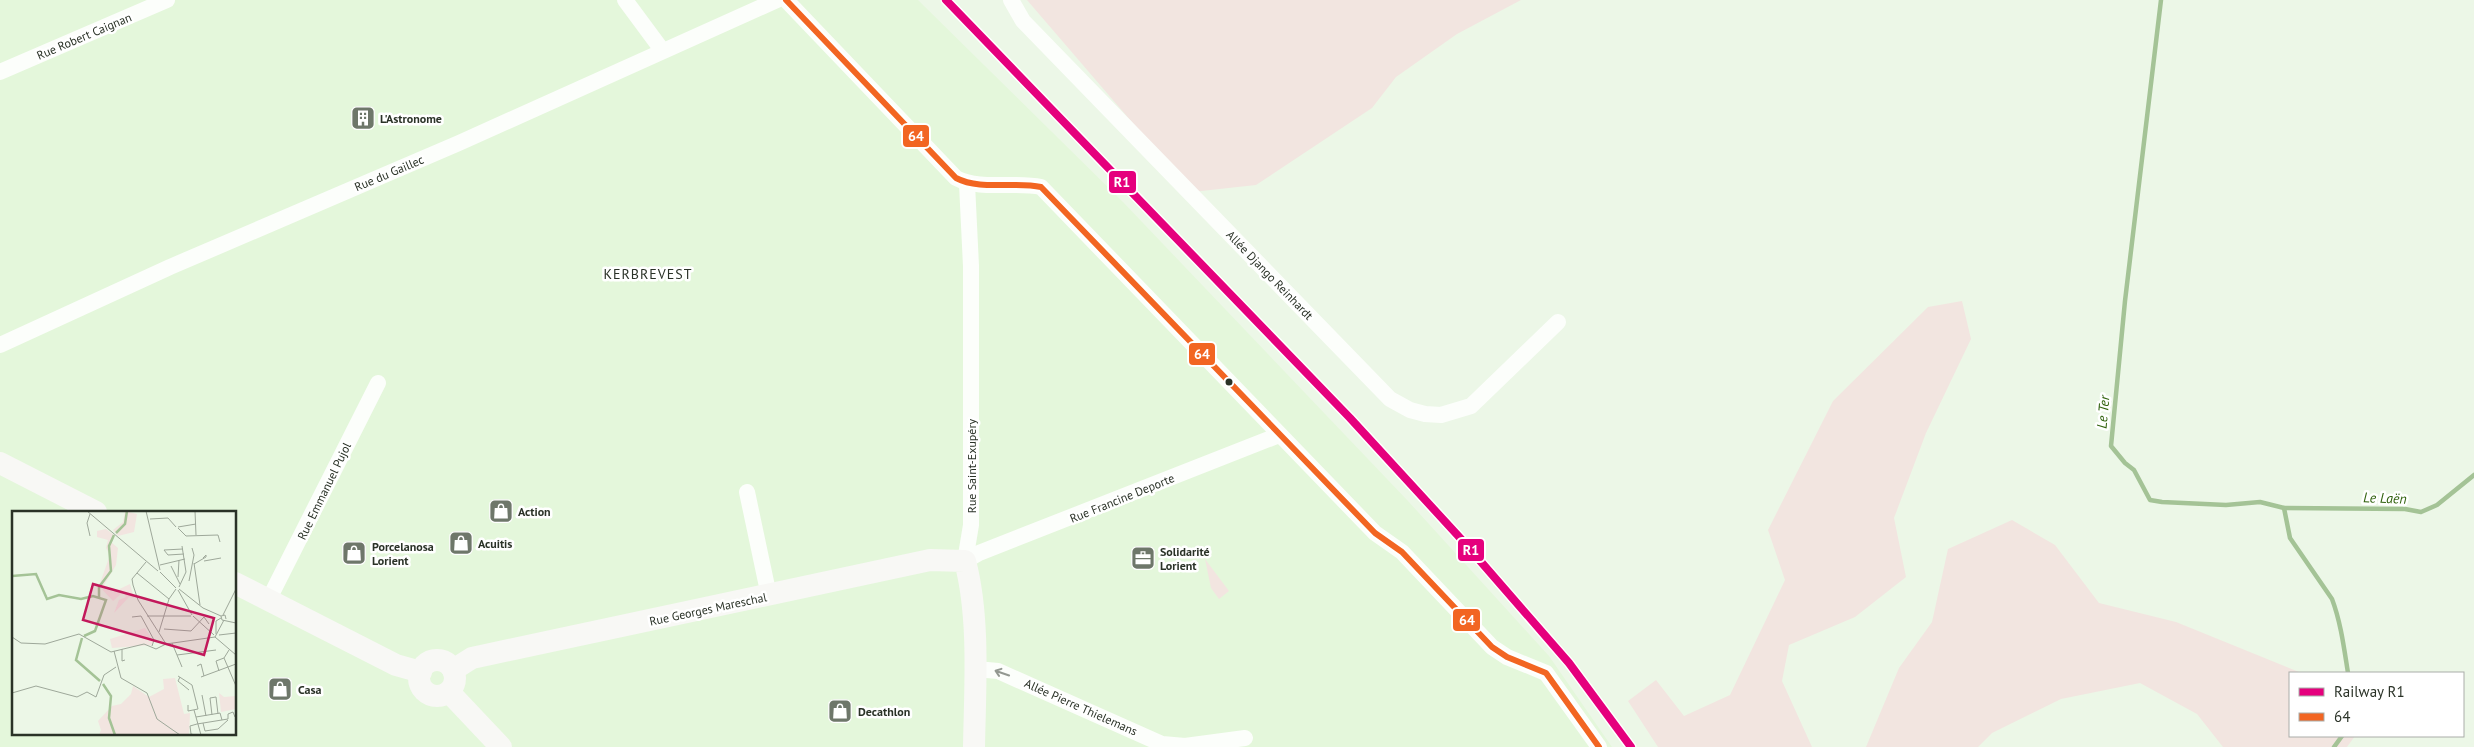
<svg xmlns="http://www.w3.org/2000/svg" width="2474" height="747" viewBox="0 0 2474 747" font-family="'PT Sans',sans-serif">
<rect width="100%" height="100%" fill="#ecf7e7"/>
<path fill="#e4f7db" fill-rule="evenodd" d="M0 0H918L1123 202 1408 501 1549 656 1612 747H0ZM14 512H235V733H14Z"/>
<g fill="#f2e5e0">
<polygon points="1027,0 1521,0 1457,34 1396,77 1372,108 1256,185 1192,192"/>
<polygon points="1962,301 1971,339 1926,433 1894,518 1906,577 1855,617 1789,645 1782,681 1812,747 1658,747 1628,701 1656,680 1684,716 1730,695 1785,580 1768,530 1833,401 1928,307"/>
<polygon points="2012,520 2055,545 2099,603 2176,622 2299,672 2290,673 2290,736 2355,736 2347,747 2223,747 2197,714 2140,683 2061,699 1992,733 1978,747 1866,747 1899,668 1932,622 1948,549"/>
<polygon points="1205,559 1229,591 1219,599 1211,588"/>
</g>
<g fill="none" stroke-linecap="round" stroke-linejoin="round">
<g stroke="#a4c396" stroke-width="4.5">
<polyline points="2161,0 2125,301 2111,446 2125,463 2134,470 2150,500 2162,502 2226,505 2260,502 2284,508 2405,509 2421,512 2437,505 2474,475"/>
<path d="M2284 508 2290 538 2332 599C2341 623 2344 648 2348 673"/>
<polyline points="2334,747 2342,736"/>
</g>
<g stroke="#fcfefb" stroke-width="16">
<polyline points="625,0 662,50"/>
<path d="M786 0 956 178C981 191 1014 181 1041 187L1375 533 1402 552 1492 647 1507 657 1546 673 1599 747"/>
<polyline points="1011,0 1023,21 1390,399 1410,410 1425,414 1441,415 1471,406 1558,322"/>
<polyline points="0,72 167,0"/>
<polyline points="0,345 170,267 459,143 777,0"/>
<polyline points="747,492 769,596"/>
<polyline points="965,561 971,525 971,266 967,184"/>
<polyline points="965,561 979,553 1279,435"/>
<polyline points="269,599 378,383"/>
<polyline points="976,669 998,671 1162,744 1185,746 1245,738"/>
</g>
<g stroke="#f8f8f5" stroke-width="22">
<polyline points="0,463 96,512"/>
<polyline points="235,583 396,665 421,672"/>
<circle cx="437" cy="678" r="18"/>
<path d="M453 670 472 658 930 560 965 561C980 618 975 688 974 747"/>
<polyline points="449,692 501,747"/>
</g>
<g stroke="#fff" stroke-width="10">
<path id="bus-1" d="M786 0 956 178C981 191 1014 181 1041 187L1375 533 1402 552 1492 647 1507 657 1546 673 1599 747"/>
</g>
<use href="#bus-1" stroke="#f26522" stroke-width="6"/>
<g stroke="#fff" stroke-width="11">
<polyline id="rail-1" points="946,0 1350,418 1462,540 1569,663 1631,747"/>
</g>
<use href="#rail-1" stroke="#e5007d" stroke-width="8"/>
</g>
<defs><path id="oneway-shaft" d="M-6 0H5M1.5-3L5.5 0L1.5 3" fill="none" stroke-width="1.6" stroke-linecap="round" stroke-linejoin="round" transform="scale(1.25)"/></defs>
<use stroke="#939891" href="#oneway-shaft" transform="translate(1002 673) rotate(-161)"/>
<defs>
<g id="building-square" transform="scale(1.25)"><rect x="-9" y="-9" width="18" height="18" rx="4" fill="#6e776a" stroke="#fff"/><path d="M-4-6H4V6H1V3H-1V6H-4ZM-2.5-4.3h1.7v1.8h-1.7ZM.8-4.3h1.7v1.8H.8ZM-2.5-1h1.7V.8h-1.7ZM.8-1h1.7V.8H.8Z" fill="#fff"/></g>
<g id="shop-square" transform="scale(1.25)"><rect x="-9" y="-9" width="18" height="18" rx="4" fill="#6e776a" stroke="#fff"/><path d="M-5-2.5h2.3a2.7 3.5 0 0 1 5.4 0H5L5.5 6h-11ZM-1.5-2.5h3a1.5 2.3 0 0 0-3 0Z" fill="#fff"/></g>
<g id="office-square" transform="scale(1.25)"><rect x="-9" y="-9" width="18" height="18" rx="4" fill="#6e776a" stroke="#fff"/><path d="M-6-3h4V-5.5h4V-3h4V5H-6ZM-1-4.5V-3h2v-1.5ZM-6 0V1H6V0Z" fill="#fff"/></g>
</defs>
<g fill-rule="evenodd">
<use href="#building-square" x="363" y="118"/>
<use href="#shop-square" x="501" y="511"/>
<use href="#shop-square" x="461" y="543"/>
<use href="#shop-square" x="354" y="553"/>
<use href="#office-square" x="1143" y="558"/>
<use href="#shop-square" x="280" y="689"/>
<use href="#shop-square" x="840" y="711"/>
</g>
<circle fill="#2a3227" stroke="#fff" stroke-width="2" cx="1229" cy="382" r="4.5"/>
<g text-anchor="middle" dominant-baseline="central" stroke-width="5" stroke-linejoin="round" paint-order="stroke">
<g font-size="12" fill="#2a3227" stroke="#fff">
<text transform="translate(84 36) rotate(-23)">Rue Robert Caignan</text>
<text transform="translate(389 173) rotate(-23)">Rue du Gaillec</text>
<text transform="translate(1270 275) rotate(46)">Allée Django Reinhardt</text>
<text transform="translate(971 466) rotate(-90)">Rue Saint-Exupéry</text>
<text transform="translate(324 491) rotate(-64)">Rue Emmanuel Pujol</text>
<text transform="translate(1122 498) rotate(-22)">Rue Francine Deporte</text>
<text transform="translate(708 609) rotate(-12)">Rue Georges Mareschal</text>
<text transform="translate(1081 707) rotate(24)">Allée Pierre Thielemans</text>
</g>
<g font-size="12" font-weight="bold" fill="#2a3227" stroke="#fff" text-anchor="start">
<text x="380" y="118">L'Astronome</text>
<text x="518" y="511">Action</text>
<text x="478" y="543">Acuitis</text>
<text x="372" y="546">Porcelanosa<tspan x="372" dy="14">Lorient</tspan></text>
<text x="1160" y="551">Solidarité<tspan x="1160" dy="14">Lorient</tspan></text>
<text x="298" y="689">Casa</text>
<text x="858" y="711">Decathlon</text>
</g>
<g font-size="14" letter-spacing="1" fill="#2a3227" stroke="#fff">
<text x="648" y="274">KERBREVEST</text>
</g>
<g font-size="14" font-style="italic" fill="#31620e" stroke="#fff">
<text transform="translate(2103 412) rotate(-85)">Le Ter</text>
<text transform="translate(2385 498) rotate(2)">Le Laën</text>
</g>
</g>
<g transform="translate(12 511)">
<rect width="224" height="224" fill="#ecf7e7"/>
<path d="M113 0 125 3 122 21 106 25 101 19 111 11ZM94 18 102 24 100 32 106 37 104 54 92 74 101 81 118 73 122 87 117 86 102 102 107 89 114 86 112 80 101 90 87 75 98 44 94 37 96 29 85 26V20ZM133 117 142 131 140 134 100 137 98 128ZM163 167 172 203 178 202 177 224H87L89 219 86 210 100 195 109 193 119 183 121 175 137 186 152 178 151 168ZM207 182 212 186 224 185V198L209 201Z" fill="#f2e5e0"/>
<path fill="none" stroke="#a4c396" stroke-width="2.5" d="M104 22 113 13 115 0M0 65 24 63 35 88 47 84 69 88 81 85 94 89 83 120 72 125M87 87V76L99 60 97 35 102 24M70 127 64 149 88 170M91 173 99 185 97 207 103 224"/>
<path fill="none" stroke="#9ea89a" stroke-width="1" d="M75 0 146 60M134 0 148 59M183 0 184 24M78 3 75 12 78 25M138 8 156 7 164 16M166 16 184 13M166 17 174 25 206 24 208 31M152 39 156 44 172 43M152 39 171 38M192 50 209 47M134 51 120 68 121 74 126 89 154 133M182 52 188 94M182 53 194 46V44L191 47M148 54 173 48M159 55 168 73M148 61 164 77M125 62 157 88M166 66 167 49M177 70 182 44 180 37M167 76 174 61 170 35M167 78 191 97 209 105M166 79 180 104M211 104 224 78M135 105H179M181 105 202 124M120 106 129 105 142 129 140 135M214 108 213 104 209 105 210 109 224 112M212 109 203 126 224 144M152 118 179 120 192 106 197 113M147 121 157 88 164 78M204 123V110L209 107M207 124 224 122M0 126 9 132 33 133 67 123 99 141 132 133 144 138 154 133 203 126M160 132 170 156M110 138V150L113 149M217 139 212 147 224 175M102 140 109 167 135 182 145 208 168 224M165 144 204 139M185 155 189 153 192 165M207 160 204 150 212 147M166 165 180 174 186 198 176 200V194M168 166 166 170 177 179M189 166 224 153M0 182 24 175 65 186 75 181 84 186 92 164 104 156M190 184 194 205M182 199 189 224M200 204 198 187 204 186 206 203M184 206 208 202 210 209M216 208V203L221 201 223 206M191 212 193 220 206 218 216 209M185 213 216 208M183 224 179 223 178 215 185 213"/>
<path fill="#c2185b" fill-opacity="0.15" stroke="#c2185b" stroke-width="2.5" d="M81 73 202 107 192 144 71 109Z"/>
<rect width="224" height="224" fill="none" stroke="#2a3227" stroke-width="2.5"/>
</g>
<g stroke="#fff" stroke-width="2">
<rect x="902" y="124" width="28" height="24" rx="5" fill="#f26522"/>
<rect x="1108" y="170" width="29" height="24" rx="5" fill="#e5007d"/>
<rect x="1188" y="342" width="28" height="24" rx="5" fill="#f26522"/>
<rect x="1457" y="538" width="28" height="24" rx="5" fill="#e5007d"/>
<rect x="1452" y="608" width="29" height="24" rx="5" fill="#f26522"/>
</g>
<g font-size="14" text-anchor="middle" font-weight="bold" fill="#fff">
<text x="916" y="141">64</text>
<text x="1122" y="187">R1</text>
<text x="1202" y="359">64</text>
<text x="1471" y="555">R1</text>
<text x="1467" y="625">64</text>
</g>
<rect x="2289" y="672" width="175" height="65" fill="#ffffff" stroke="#aaada9"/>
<rect x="2299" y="688" width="25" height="8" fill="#e5007d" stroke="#aaada9"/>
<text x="2334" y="697" font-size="15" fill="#2a3227">Railway R1</text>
<rect x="2299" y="713" width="25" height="8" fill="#f26522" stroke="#aaada9"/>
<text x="2334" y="722" font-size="15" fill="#2a3227">64</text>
</svg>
